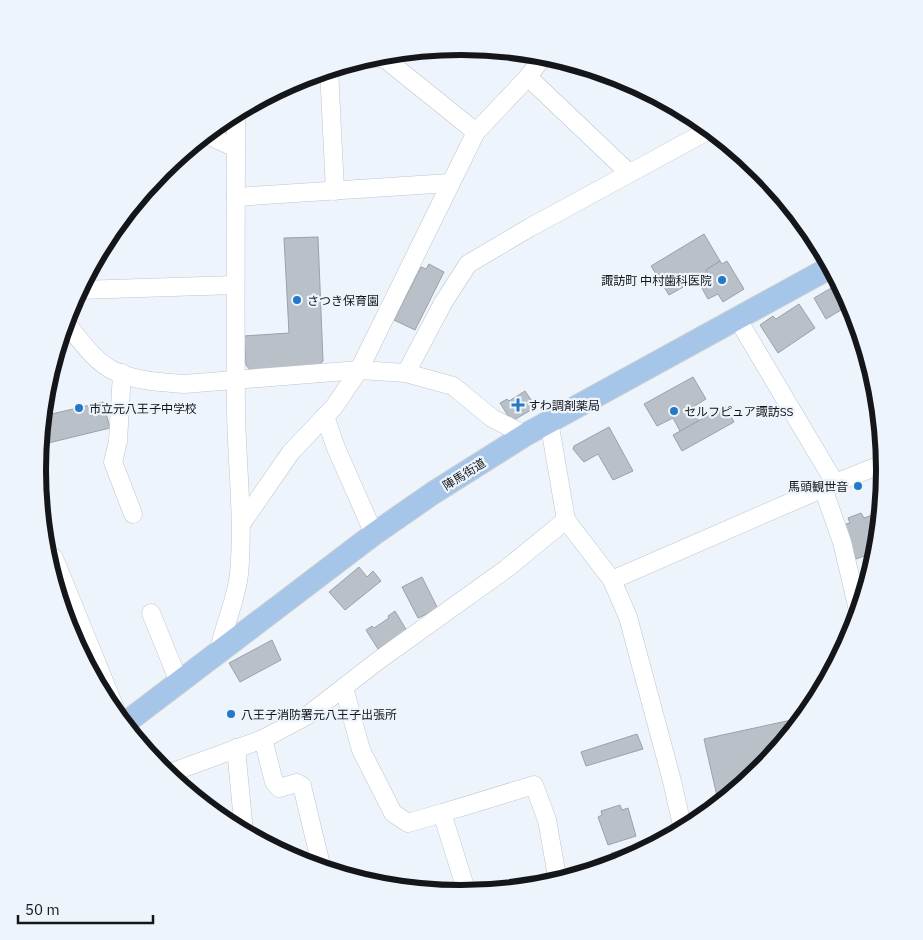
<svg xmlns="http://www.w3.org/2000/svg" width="923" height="940" viewBox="0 0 923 940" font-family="'IBM Plex Sans','Noto Sans JP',sans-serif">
<rect width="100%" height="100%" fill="#edf4fc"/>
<g fill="#b9c0c8" stroke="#9aa1a9">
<polygon points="704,234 720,261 706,270 710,277 696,285 694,281 669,295 651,266"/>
<polygon points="318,237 323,361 318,367 251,371 246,365 244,336 289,333 284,238"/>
<polygon points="720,261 722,264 727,261 744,289 723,302 718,294 708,299 699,283 710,277 706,270"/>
<polygon points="429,264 444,272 415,330 394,320 421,267 426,269"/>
<polygon points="840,283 851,304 826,319 814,298"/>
<polygon points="799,304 815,328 778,353 760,325 773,316 776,319"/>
<polygon points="693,377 706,399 691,408 699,421 680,431 673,418 657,426 644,404"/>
<polygon points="525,391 536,407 514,420 510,419 500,403 507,399 509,401"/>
<polygon points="103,402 110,428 40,445 43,416"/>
<polygon points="725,406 734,422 682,451 673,435"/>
<polygon points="609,427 633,471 613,480 598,454 584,462 582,460 573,449 574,446"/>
<polygon points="861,513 864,518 875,514 880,527 878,551 856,559 843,525 850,523 848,518"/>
<polygon points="359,567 367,577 373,571 381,581 345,610 329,592"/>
<polygon points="422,577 438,609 418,618 402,587"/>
<polygon points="395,611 407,631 378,649 366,630 372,626 374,628 389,618 388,616"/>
<polygon points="272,640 281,660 240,682 229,663"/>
<polygon points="796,719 797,726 761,770 719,805 704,739"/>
<polygon points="637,734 643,749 586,766 581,752"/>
<polygon points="620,805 622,810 628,808 636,836 608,845 598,817 602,815 601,811"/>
<polygon points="640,845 642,852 623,862 614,865 611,853"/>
</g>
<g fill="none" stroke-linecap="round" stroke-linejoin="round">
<g stroke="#bec5cd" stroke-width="19">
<g id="minor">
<polyline points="364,59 384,58 476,132"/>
<polyline points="329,69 335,191"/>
<polyline points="528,77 629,173"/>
<polyline points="205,134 236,148"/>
<polyline points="236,197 450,183"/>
<polyline points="79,290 235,285"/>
<polyline points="737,318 835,483"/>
<path d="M65 322C79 338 93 360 112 370 134 381 159 382 184 384L359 370 406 373 453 386 492 418 525 435"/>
<polyline points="122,373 118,441 113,462 133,514"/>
<polyline points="406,373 443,303 468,264 529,228 711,129"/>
<polyline points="325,416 336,448 374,534"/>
<polyline points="549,421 566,520 612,580 628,617 672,781 683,830"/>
<polyline points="823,488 842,542 859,614"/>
<polyline points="242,523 291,452 334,407 359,370 476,132 528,77 545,54"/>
<polyline points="54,558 119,718"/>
<polyline points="612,580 835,483 885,463"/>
<polyline points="151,613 179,682"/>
<path d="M219 651C224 625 236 601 239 574 244 520 237 466 236 412 235 312 236 212 236 112"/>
<polyline points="344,688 361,750 393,813 408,823 442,813"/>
<polyline points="263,739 274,782 279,788 297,783 302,786 322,869"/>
<polyline points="236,748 244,832"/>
<polyline points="167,774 263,739 308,715 379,660 506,569 566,520"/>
<polyline points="467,893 442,813 534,785 547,820 558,882"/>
</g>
</g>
<g stroke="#d0d0d1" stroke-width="24">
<polyline id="major" points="124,724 374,534 433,493 525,435 831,267"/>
</g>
<use href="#minor" stroke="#fff" stroke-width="18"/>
<use href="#major" stroke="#a5c6e9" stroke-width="22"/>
</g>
<g fill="#2479c7" stroke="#edf4fc" stroke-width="2">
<circle cx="722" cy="280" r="5"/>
<circle cx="297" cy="300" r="5"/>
<path d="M515.5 397.5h5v5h5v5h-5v5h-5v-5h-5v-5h5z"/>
<circle cx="79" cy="408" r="5"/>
<circle cx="674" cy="411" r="5"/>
<circle cx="858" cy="486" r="5"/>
<circle cx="231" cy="714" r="5"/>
</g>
<g text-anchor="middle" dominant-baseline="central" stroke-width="4.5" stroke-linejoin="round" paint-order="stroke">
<g font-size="12" fill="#141619" stroke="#edf4fc" text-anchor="start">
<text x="712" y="280" text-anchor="end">諏訪町 中村歯科医院</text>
<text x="307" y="300">さつき保育園</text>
<text x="528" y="405">すわ調剤薬局</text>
<text x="89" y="408">市立元八王子中学校</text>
<text x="684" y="411">セルフピュア諏訪SS</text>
<text x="848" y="486" text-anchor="end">馬頭観世音</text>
<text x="241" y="714">八王子消防署元八王子出張所</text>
</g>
<g font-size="12" fill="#141619" stroke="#edf4fc">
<text transform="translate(464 474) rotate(-32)">陣馬街道</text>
</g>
</g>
<path d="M0 0H923V940H0ZM46 470a415 415 0 1 1 830 0a415 415 0 1 1-830 0Z" fill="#edf4fc" fill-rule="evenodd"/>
<path fill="none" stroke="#141619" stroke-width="6" d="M46 470a415 415 0 1 1 830 0a415 415 0 1 1-830 0Z"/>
<path d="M18 915v8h135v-8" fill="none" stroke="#141619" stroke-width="2.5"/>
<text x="25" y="915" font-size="15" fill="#141619" stroke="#edf4fc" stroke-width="4" paint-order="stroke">50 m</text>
</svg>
